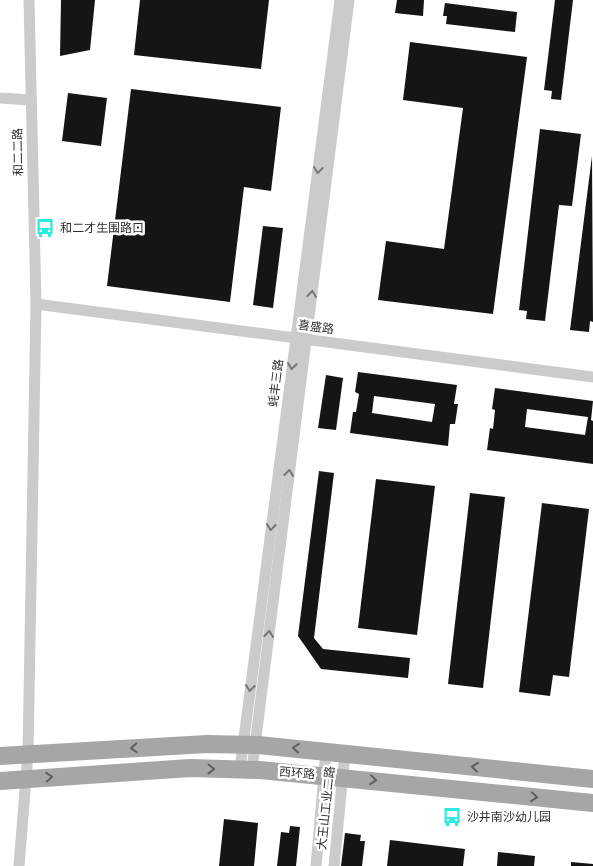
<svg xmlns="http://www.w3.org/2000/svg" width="593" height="866" viewBox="0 0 593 866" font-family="'Nunito Sans','Noto Sans SC',sans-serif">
<rect width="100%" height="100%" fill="#fff"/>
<g fill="#151515" fill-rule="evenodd">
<polygon points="61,0 95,0 90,50 60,56"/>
<polygon points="140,0 269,0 261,69 134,55"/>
<polygon points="397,0 424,0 423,16 395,13"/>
<polygon points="555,0 573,0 561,100 551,99 552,91 544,90"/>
<polygon points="445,3 517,12 515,32 446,24 447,16 443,16"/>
<polygon points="410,42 527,57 493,314 378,300 386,241 444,249 463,108 403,100"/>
<polygon points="131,89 281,107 271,191 244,187 230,302 107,286"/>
<polygon points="68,93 107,98 101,146 62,141"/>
<polygon points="540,129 581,134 572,206 559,205 545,321 526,319 527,311 519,310"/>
<polygon points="592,156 593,322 590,321 589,332 570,330"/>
<polygon points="263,226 283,228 273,308 253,305"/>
<path d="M358 372 457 385 454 404H458L455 424H450L448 446 350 433 353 412H356L359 394 355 392ZM374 396 435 404 432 422 372 413Z"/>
<polygon points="326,375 343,378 336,430 318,428"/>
<path d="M495 388 593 401 591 420 593 421V464L487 450 490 428 493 429 495 410 492 409ZM527 409 588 417 585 435 525 427Z"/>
<polygon points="319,471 334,473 314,638 323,649 410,658 408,678 321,669 298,636"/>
<polygon points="376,479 435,486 417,635 358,628"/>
<polygon points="470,493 505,497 483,688 448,684"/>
<polygon points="542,503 589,509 569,677 553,675 550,696 519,692"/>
<polygon points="224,819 258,823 254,866 219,866"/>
<polygon points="290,826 300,827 296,866 277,866 281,832 289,833"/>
<polygon points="345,833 361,835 360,841 365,841 362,866 341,866"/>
<polygon points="390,840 465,849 463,866 387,866"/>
<polygon points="498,852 535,856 534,866 497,866"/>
<polygon points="571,862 593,864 593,866 571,866"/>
</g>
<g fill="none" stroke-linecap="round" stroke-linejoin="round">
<g stroke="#cbcbcb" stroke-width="11">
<polyline points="0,98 31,100"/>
<polyline points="36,304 593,377"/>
<polyline points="240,769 340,0"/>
<polyline points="252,769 349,0"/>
<polyline points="19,866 28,753 36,304 29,0"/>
<polyline points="316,866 326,751"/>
<polyline points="334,866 345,753"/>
</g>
<g stroke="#a6a6a6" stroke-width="18">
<polyline points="0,756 207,744 258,745 593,779"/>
<polyline points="0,781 190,768 260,770 593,803"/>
</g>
</g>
<defs><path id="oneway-chevron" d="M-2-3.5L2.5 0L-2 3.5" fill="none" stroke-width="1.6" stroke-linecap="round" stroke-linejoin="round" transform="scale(1.25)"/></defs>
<g stroke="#757575">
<use href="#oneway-chevron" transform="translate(318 170) rotate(97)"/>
<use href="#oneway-chevron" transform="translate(312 294) rotate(-83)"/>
<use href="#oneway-chevron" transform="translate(292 366) rotate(97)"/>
<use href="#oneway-chevron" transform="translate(289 473) rotate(-83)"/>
<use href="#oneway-chevron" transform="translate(271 527) rotate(97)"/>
<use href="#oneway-chevron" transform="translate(269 634) rotate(-83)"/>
<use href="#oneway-chevron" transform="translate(250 688) rotate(97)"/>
</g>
<g stroke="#5e5e5e">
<use href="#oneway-chevron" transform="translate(134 748) rotate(177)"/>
<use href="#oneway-chevron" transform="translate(296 748) rotate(-175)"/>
<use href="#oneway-chevron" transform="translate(475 767) rotate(-174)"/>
<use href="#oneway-chevron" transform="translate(211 769) rotate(1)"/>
<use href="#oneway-chevron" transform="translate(49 777) rotate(-4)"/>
<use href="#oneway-chevron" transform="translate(373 780) rotate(6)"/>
<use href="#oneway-chevron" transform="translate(534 797) rotate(6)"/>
</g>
<defs>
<g id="bus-bare" transform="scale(1.5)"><path d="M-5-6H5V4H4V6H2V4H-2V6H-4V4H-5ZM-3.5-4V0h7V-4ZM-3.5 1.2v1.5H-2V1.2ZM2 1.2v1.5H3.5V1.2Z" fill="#28ecdd" stroke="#fff" stroke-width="2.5" paint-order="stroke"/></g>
</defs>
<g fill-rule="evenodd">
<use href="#bus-bare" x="45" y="228"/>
<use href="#bus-bare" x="452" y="817"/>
</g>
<g text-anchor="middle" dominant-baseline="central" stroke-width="5" stroke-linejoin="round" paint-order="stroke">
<g font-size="12" fill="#2e2e2e" stroke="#fff">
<text transform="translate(18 152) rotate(-91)">和二二路</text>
<text transform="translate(316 327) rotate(8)">喜盛路</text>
<text transform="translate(276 383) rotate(-83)">蚝丰三路</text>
<text transform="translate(297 773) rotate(5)">西环路</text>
<text transform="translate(326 808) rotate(-84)">大王山工业二路</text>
</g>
<g font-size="12" fill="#2e2e2e" stroke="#fff" text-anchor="start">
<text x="60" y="228">和二才生围路口</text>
<text x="467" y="817">沙井南沙幼儿园</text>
</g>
</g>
</svg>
